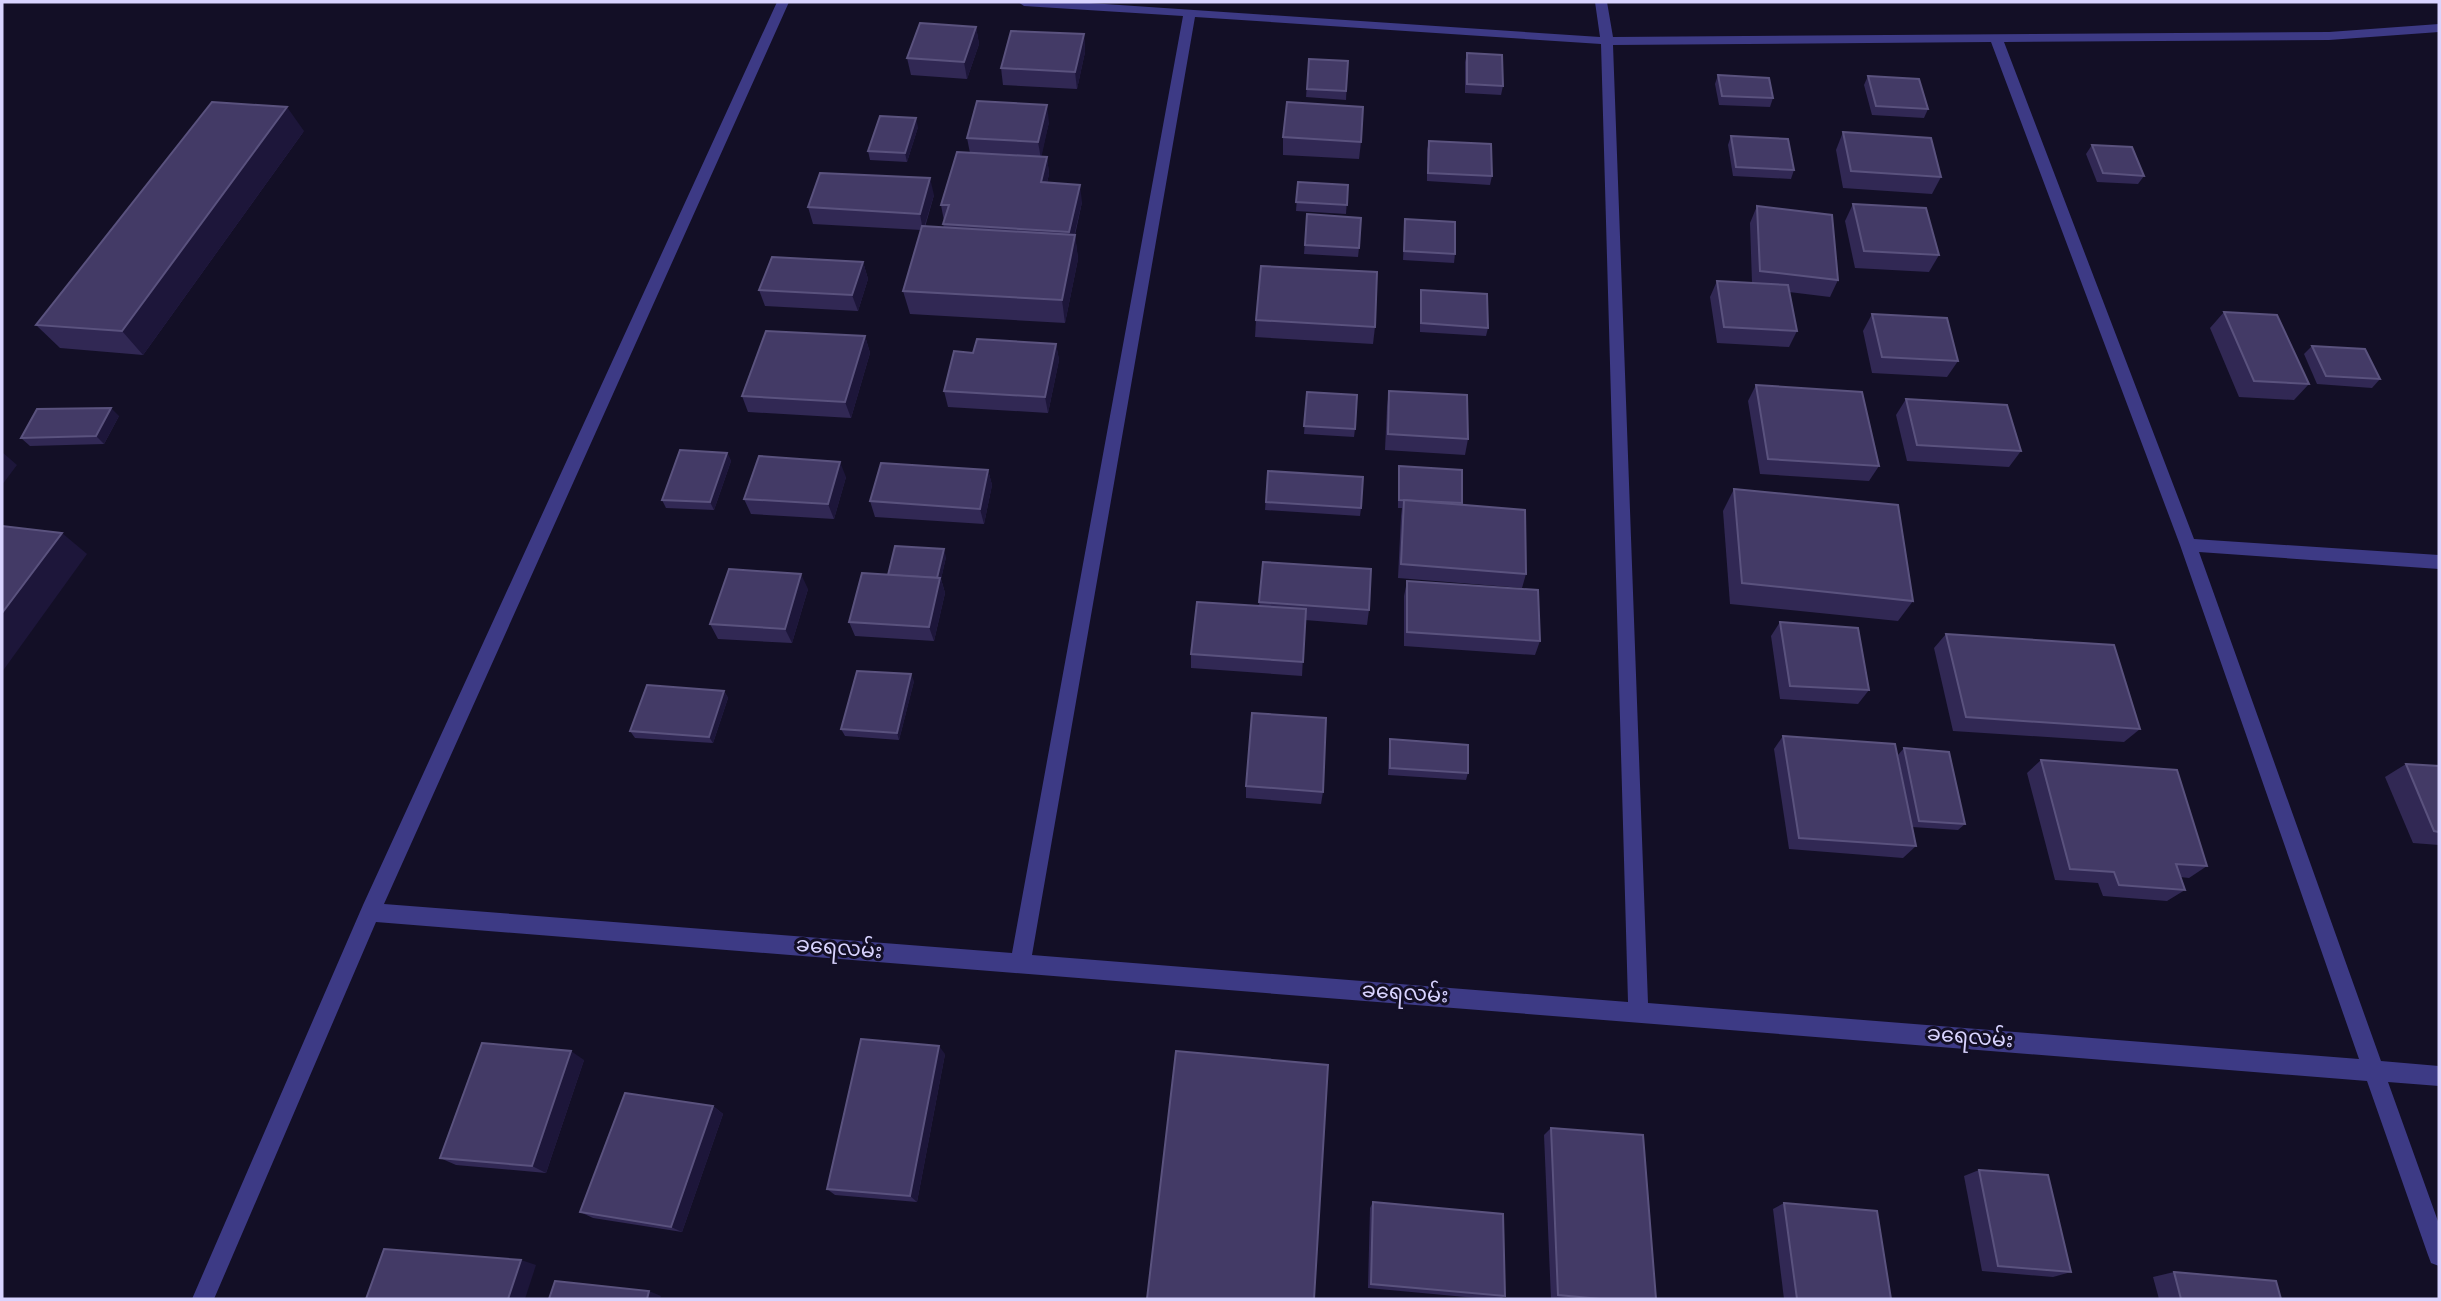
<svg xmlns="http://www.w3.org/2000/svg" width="2441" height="1301" viewBox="0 0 2441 1301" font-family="Overpass,'Noto Sans Myanmar',sans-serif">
<rect width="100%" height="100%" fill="#130f26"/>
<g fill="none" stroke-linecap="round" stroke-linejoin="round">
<path fill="#3d3a85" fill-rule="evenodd" d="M777 2H789L384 904 1012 953 1183 16 1024 6 1018 2H1075L1600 37 1595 2H1607L1613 37 2329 32 2439 24V32L2329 40 2004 42 2194 539 2439 555V569L2199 552 2381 1061 2439 1066V1086L2388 1082 2439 1224V1266L2431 1263 2428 1255 2367 1081 376 922 214 1299H192L363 905ZM1195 17 1601 44 1628 1002 1032 955ZM1991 42 2180 545 2359 1059 1648 1003 1613 45Z"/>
</g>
<g fill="#312854">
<polygon points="976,27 979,44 967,79 911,75 907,58"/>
<polygon points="1084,34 1085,52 1077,89 1003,85 1001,68"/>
<polygon points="1467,53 1503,86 1501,95 1465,93 1465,62"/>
<polygon points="1309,59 1348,61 1346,100 1306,97"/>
<polygon points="1718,75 1773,98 1770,107 1719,105 1715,84"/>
<polygon points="1868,76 1928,109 1924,118 1872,115 1864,85"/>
<polygon points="1049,122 1041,156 1047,157 1049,174 1047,183 1082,202 1075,235 1078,259 1065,323 910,314 903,291 921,230 813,224 808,207 934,195 925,227 944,228 943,224 944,221 941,205 970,153 967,138"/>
<polygon points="918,127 907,162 870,160 868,151"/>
<polygon points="304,131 143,355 60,348 36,325"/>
<polygon points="1843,132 1941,177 1932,194 1843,188 1836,150"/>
<polygon points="1731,136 1794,170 1791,179 1733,176 1728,145"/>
<polygon points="1283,137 1361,142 1359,159 1283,155"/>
<polygon points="1429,141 1492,176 1490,185 1427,181 1427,150"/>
<polygon points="2092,145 2144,176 2138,184 2097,182 2086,154"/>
<polygon points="1298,182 1348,185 1346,214 1296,211"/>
<polygon points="1853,204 1939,255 1929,272 1855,268 1845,221"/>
<polygon points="1757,206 1838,280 1830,297 1789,292 1797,331 1789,347 1717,343 1710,297 1717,281 1752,283 1750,223"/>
<polygon points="1307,214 1359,248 1358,257 1304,254"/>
<polygon points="1405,219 1455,254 1454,263 1403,260"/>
<polygon points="863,262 868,279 858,311 765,306 759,290"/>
<polygon points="1421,290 1488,328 1486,336 1420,332 1420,299"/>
<polygon points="2224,312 2309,384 2294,400 2239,397 2210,328"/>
<polygon points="1872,314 1958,361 1947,377 1872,373 1863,331"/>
<polygon points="1256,320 1375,327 1373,344 1255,337"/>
<polygon points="865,336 870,353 851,418 748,412 742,396"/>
<polygon points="1056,344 1059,360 1048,413 948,407 944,391 973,353"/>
<polygon points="2312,346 2380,379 2372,388 2317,384 2304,354"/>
<polygon points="1756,385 1879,466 1869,481 1760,474 1748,401"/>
<polygon points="1389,391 1468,439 1465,455 1385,450 1387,407"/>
<polygon points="1307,392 1355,429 1354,437 1304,434"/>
<polygon points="1906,399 2021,451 2009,467 1907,461 1896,415"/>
<polygon points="119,416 104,444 30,446 21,438"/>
<polygon points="727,453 731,461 714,510 666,508 662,500"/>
<polygon points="1399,466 1462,503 1462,505 1526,574 1522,588 1398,578 1401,516 1402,508 1398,508 1398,474"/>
<polygon points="988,470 992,485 984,524 875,517 870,501"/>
<polygon points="1268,471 1361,508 1360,516 1265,510"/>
<polygon points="846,477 834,519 751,514 744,499"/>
<polygon points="1734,489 1913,601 1898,621 1730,604 1723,511"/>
<polygon points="946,557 941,579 945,593 934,641 855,636 849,622 888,575"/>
<polygon points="1263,562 1369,610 1367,625 1305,620 1302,676 1191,668 1191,654 1259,606"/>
<polygon points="1407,581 1540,641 1535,655 1404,646 1404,596"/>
<polygon points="808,589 792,643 718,639 710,624"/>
<polygon points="1780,622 1869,690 1858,704 1780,699 1771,636"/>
<polygon points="1946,634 2140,729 2124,742 1953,731 1934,648"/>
<polygon points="914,681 899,740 845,736 841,729"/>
<polygon points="724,691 728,698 713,743 635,738 630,731"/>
<polygon points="1783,736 1916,846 1903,858 1789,849 1774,749"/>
<polygon points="1390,739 1468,773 1466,780 1388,775 1389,746"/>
<polygon points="1904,748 1965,824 1958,830 1912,827 1898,755"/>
<polygon points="2041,760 2207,866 2189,878 2180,877 2185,890 2167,901 2103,896 2098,883 2055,880 2027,773"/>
<polygon points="2406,764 2439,766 2439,845 2413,843 2385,777"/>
<polygon points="1246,786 1323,792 1321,804 1246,798"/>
<polygon points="945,1054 917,1202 835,1195 827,1189"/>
<polygon points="584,1060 546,1173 456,1165 440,1158"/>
<polygon points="713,1106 723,1114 682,1232 593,1218 580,1212"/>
<polygon points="1551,1128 1656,1299 1551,1299 1544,1135"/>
<polygon points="1979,1170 2071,1272 2053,1277 1982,1271 1964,1176"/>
<polygon points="1373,1202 1505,1296 1500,1299 1487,1299 1368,1288 1370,1208"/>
<polygon points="1784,1203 1891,1299 1784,1299 1773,1209"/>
<polygon points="2174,1272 2281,1299 2159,1299 2153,1277"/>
</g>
<g fill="#1d163a">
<polygon points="976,27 979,44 967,79 964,62"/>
<polygon points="1084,34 1085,52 1077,89 1075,72"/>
<polygon points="1047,105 1049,122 1041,159 1038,142"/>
<polygon points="287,107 304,131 143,355 122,331"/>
<polygon points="916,118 918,127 907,162 905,153"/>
<polygon points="1047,157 1049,174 1043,199 1041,182"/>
<polygon points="930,178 934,195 923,231 920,214"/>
<polygon points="1080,185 1082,202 1071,249 1069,232"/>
<polygon points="1075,235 1078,259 1065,323 1062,300"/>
<polygon points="863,262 868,279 858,311 852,295"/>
<polygon points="865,336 870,353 851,418 845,402"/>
<polygon points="1056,344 1059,360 1048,413 1045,397"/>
<polygon points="111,408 119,416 104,444 96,436"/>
<polygon points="2,452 17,465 2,485"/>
<polygon points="727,453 731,461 714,510 710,502"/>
<polygon points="840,462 846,477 834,519 828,504"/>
<polygon points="988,470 992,485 984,524 980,509"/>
<polygon points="62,533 87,554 2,672 2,613"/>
<polygon points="944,549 946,557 941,579 945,593 934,641 929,627 936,580"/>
<polygon points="801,574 808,589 792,643 785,629"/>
<polygon points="911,674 914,681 899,740 897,733"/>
<polygon points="724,691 728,698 713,743 709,737"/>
<polygon points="939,1046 945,1054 917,1202 910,1196"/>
<polygon points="571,1051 584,1060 546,1173 532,1166"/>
<polygon points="713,1106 723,1114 682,1232 671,1227"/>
<polygon points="521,1260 536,1265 525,1299 508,1299"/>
<polygon points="649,1291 661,1296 660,1299 647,1299"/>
</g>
<g fill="#433a66" stroke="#5a527e" stroke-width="2">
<polygon points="920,23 976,27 964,62 907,58"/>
<polygon points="1011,31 1084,34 1075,72 1001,68"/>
<polygon points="1467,53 1502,55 1503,86 1467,84"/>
<polygon points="1309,59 1348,61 1346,91 1307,89"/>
<polygon points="1718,75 1769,78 1773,98 1722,96"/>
<polygon points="1868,76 1919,79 1928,109 1876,106"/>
<polygon points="977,101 1047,105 1038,142 967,138"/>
<polygon points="212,102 287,107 122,331 36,325"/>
<polygon points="1287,102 1363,107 1361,142 1283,137"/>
<polygon points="880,116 916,118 905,153 868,151"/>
<polygon points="1843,132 1931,138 1941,177 1851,171"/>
<polygon points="1731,136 1788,139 1794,170 1736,167"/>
<polygon points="1429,141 1491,144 1492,176 1428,173"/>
<polygon points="2092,145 2132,147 2144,176 2103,173"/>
<polygon points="957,152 1047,157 1041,182 1080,185 1069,232 943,224 949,205 941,205"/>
<polygon points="820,173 930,178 920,214 808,207"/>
<polygon points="1298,182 1348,185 1347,205 1296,202"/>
<polygon points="1853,204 1926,208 1939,255 1864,251"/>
<polygon points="1757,206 1832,215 1838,280 1760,271"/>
<polygon points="1307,214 1361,218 1359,248 1305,245"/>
<polygon points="1405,219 1455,222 1455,254 1404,251"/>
<polygon points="922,226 1075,235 1062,300 903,291"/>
<polygon points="772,257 863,262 852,295 759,290"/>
<polygon points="1261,266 1377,272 1375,327 1256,320"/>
<polygon points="1717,281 1788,285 1797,331 1724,327"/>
<polygon points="1421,290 1487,294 1488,328 1421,323"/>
<polygon points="2224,312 2277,315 2309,384 2254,381"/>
<polygon points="1872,314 1947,318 1958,361 1882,357"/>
<polygon points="766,331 865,336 845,402 742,396"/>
<polygon points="977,339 1056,344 1045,397 944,391 954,351 973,353"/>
<polygon points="2312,346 2365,349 2380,379 2326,376"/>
<polygon points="1756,385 1862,392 1879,466 1768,459"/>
<polygon points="1389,391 1467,395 1468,439 1388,434"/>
<polygon points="1307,392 1357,395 1355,429 1304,426"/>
<polygon points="1906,399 2007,405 2021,451 1917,445"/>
<polygon points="111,408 96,436 21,438 37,409"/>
<polygon points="680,450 727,453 710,502 662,500"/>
<polygon points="759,456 840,462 828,504 744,499"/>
<polygon points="881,463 988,470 980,509 870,501"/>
<polygon points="1399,466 1462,470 1462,503 1399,500"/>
<polygon points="1268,471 1363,477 1361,508 1266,502"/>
<polygon points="1734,489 1898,505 1913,601 1742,583"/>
<polygon points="1404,500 1525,510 1526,574 1401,564"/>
<polygon points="2,526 62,533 2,613"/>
<polygon points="895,546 944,549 937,578 888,575"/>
<polygon points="1263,562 1371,569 1369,610 1259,602"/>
<polygon points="729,569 801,574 785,629 710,624"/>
<polygon points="862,573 940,578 929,627 849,622"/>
<polygon points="1407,581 1538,590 1540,641 1407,632"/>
<polygon points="1197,602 1306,609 1303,662 1191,654"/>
<polygon points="1780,622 1858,628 1869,690 1790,686"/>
<polygon points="1946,634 2114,645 2140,729 1966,717"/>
<polygon points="857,671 911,674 897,733 841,729"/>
<polygon points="647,685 724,691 709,737 630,731"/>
<polygon points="1252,713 1326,718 1323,792 1246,786"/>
<polygon points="1783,736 1895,744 1916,846 1799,838"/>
<polygon points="1390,739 1468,745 1468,773 1390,768"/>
<polygon points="1904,748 1949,752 1965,824 1919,821"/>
<polygon points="2041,760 2177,770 2207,866 2176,864 2185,890 2119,885 2114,872 2070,869"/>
<polygon points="2406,764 2439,766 2439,832 2434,831"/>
<polygon points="861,1039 939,1046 910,1196 827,1189"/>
<polygon points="482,1043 571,1051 532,1166 440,1158"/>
<polygon points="1176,1051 1328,1065 1314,1299 1147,1299"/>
<polygon points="625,1093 713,1106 671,1227 580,1212"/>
<polygon points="1551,1128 1643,1135 1656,1299 1601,1299 1558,1295"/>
<polygon points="1979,1170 2048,1175 2071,1272 1998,1266"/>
<polygon points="1373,1202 1503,1214 1505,1296 1371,1284"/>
<polygon points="1784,1203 1877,1211 1891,1299 1797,1299"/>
<polygon points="384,1249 521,1260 508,1299 366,1299"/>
<polygon points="2174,1272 2276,1281 2281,1299 2181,1299"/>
<polygon points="555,1281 649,1291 647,1299 549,1299"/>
</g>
<g text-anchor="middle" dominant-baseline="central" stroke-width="6" stroke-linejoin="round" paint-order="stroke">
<g font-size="21" fill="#d9d4ff" stroke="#130f26">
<text transform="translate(839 949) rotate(5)">ခရေလမ်း</text>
<text transform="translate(1405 994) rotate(4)">ခရေလမ်း</text>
<text transform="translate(1970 1038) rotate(5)">ခရေလမ်း</text>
</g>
</g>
<rect width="2441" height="1301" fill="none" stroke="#d9d4ff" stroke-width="7"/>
</svg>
